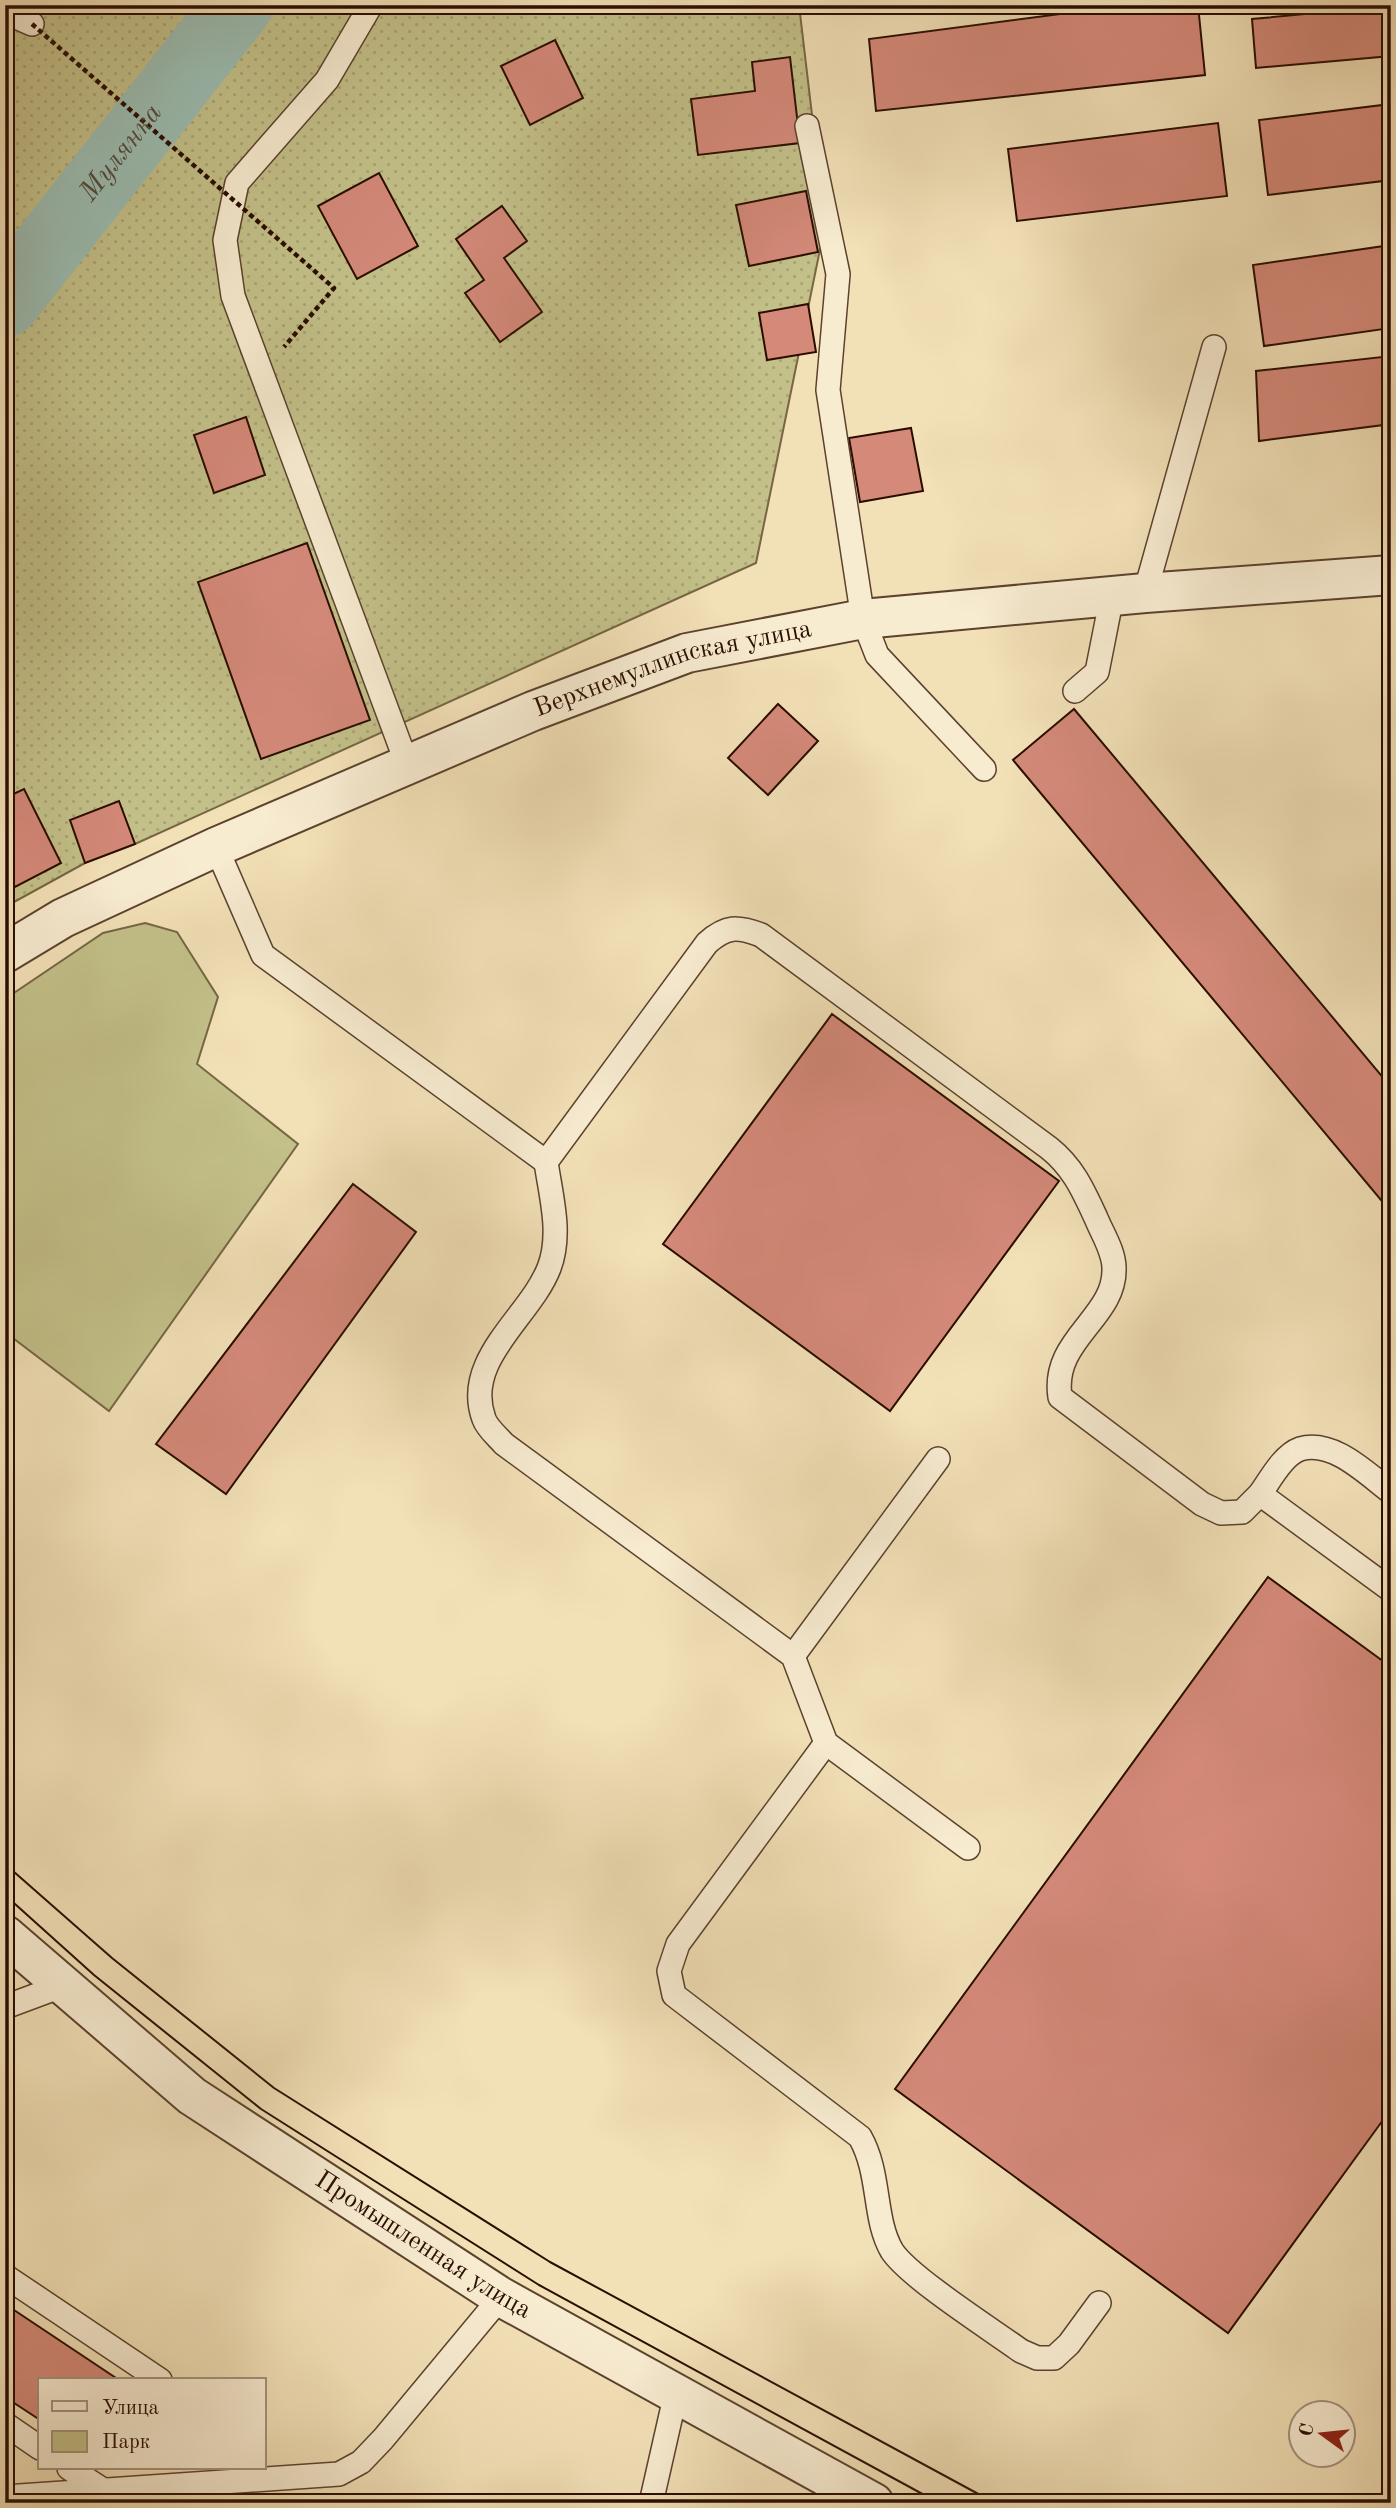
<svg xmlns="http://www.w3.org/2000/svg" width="1396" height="2508" viewBox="0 0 1396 2508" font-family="'Old Standard TT',serif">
<defs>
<pattern id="garden-dots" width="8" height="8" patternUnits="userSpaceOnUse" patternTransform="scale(1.75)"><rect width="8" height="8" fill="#c3c089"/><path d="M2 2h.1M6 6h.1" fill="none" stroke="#a8a474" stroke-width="1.8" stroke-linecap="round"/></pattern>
</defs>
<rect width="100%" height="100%" fill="#f2e0b7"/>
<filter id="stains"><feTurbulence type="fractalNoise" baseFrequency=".00286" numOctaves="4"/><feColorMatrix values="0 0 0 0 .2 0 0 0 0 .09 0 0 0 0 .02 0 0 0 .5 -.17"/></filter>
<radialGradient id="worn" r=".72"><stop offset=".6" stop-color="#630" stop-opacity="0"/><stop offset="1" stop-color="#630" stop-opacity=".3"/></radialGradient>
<polygon fill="#c3c089" stroke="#766644" stroke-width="2" points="145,923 177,932 218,997 197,1064 298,1144 109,1411 5,1332 5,999 103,933"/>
<polygon fill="url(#garden-dots)" stroke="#766644" stroke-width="2" points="5,5 799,5 825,225 756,563 135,844 85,863 5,907"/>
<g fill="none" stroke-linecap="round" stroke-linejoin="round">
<path stroke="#9bbdb2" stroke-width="70" id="s1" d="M5 302 238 5"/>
</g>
<g fill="#d48979" stroke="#2a0d00" stroke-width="2">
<polygon points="1129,5 1198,5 1205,75 876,111 869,39"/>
<polygon points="1391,6 1391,56 1256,68 1252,19"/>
<polygon points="555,40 583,98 530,125 501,66"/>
<polygon points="790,57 800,143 698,155 691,99 755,91 752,62"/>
<polygon points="1391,104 1391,180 1268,195 1259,120"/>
<polygon points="1218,123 1227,196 1017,221 1008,149"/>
<polygon points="379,173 418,246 357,279 318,206"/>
<polygon points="806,191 818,252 749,266 736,205"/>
<polygon points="502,206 527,241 504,258 542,312 500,342 465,293 484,280 456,239"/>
<polygon points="1391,245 1391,328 1264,346 1253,265"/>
<polygon points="808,304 816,352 767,360 759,313"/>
<polygon points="1391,356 1391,424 1259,441 1256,371"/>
<polygon points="246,417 265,475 214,493 194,435"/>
<polygon points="911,428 923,491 860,502 849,438"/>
<polygon points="307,543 370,720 261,759 198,582"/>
<polygon points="778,704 818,741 768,795 728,758"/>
<polygon points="1074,709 1391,1087 1391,1212 1013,760"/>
<polygon points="24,789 61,863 15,887 5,868 5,798"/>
<polygon points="119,801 135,844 85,863 70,820"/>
<polygon points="832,1014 1059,1181 890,1411 663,1244"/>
<polygon points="353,1184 416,1232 226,1494 156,1444"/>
<polygon points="1268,1577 1391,1667 1391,2109 1228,2333 895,2089"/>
<polygon points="5,2304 119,2380 40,2380 40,2420 5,2397"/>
</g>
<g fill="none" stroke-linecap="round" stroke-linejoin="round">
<g stroke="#5c422e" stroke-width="26">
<g id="service">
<polyline points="371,5 327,80 237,183 225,240 233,296 407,764"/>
<polyline points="5,12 32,24"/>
<polyline points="807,126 838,274 828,390 863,619 877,655 984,769"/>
<polyline points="1145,593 1214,347"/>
<polyline points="1075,691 1097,672 1112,596"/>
<path d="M216 847 263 955 546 1162 707 943C726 926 737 926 761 935L1049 1148C1073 1167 1083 1190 1096 1218 1102 1233 1114 1251 1114 1268 1116 1318 1051 1339 1060 1397L1202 1504 1221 1513 1242 1512 1260 1494 1391 1590"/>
<path d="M546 1162C551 1197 562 1234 549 1268 530 1317 462 1360 484 1419 487 1428 498 1437 504 1444L793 1656 826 1743 968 1848"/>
<path d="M1260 1494C1270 1480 1283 1455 1300 1449 1333 1439 1367 1474 1391 1492"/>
<polyline points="793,1656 938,1459"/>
<path d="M826 1743 678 1944 669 1971 674 1995 860 2137C881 2174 873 2219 892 2251 909 2277 992 2330 1021 2351L1037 2358H1054L1069 2344 1099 2303"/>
<polyline points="5,2007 64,1985"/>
<polyline points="5,2276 160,2380"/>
<polyline points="5,2424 40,2448"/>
<polyline points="69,2468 103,2490"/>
<polyline points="5,2497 339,2474 361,2462 383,2439 501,2297"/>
<polyline points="651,2503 676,2393"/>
</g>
</g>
<g stroke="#5c422e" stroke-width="42">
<g id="minor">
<path id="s2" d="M5 953 63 918 216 847 533 711 687 653 863 619 1145 593 1391 575"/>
</g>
</g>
<g stroke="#5c422e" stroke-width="42">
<g id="tertiary">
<path id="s3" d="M5 1935 192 2096 501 2297 874 2503"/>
</g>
</g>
<use href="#service" stroke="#f7ebd0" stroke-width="23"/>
<use href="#minor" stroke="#f7ebd0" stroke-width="38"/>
<use href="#tertiary" stroke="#f7ebd0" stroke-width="38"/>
<g stroke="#2a0d00" stroke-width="2">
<polyline points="5,1864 112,1958 274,2088 550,2262 995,2503"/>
<polyline points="5,1895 94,1975 261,2109 539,2285 939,2503"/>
</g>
<polyline stroke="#2a0d00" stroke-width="4.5" stroke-dasharray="5 3.5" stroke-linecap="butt" points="32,24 334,288 284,347"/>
</g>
<g text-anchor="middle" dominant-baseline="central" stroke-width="7" stroke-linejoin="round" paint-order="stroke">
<g font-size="26" fill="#2a0d00" stroke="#f7ebd0">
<text stroke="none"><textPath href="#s2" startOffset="728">Верхнемуллинская улица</textPath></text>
<text stroke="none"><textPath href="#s3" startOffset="522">Промышленная улица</textPath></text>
</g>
<g font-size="28" font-style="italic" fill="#524b3e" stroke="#f7ebd0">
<text stroke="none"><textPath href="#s1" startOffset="189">Мулянка</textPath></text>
</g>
</g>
<rect width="1396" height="2508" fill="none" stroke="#f2e0b7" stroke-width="28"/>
<rect x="7" y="7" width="1382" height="2494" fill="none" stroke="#2a0d00" stroke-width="3.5"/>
<rect x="14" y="14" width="1368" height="2480" fill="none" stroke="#2a0d00" stroke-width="2"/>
<rect x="38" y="2378" width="228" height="91" fill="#f7ebd0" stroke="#a5927d" stroke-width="2"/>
<rect x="52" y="2401" width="35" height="10" fill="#f7ebd0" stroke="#a5927d" stroke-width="2"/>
<text x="102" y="2414" font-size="21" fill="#2a0d00">Улица</text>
<rect x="52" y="2431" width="35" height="21" fill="#c3c089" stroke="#a5927d" stroke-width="2"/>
<text x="102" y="2448" font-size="21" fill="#2a0d00">Парк</text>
<g transform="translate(1322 2434) rotate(285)"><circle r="33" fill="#f7ebd0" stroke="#a5927d" stroke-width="2"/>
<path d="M0-5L12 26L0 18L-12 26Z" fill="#8f2418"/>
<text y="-10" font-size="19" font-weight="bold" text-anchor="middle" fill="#2a0d00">С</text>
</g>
<rect width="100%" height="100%" filter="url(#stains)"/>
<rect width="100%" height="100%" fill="url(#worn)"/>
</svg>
